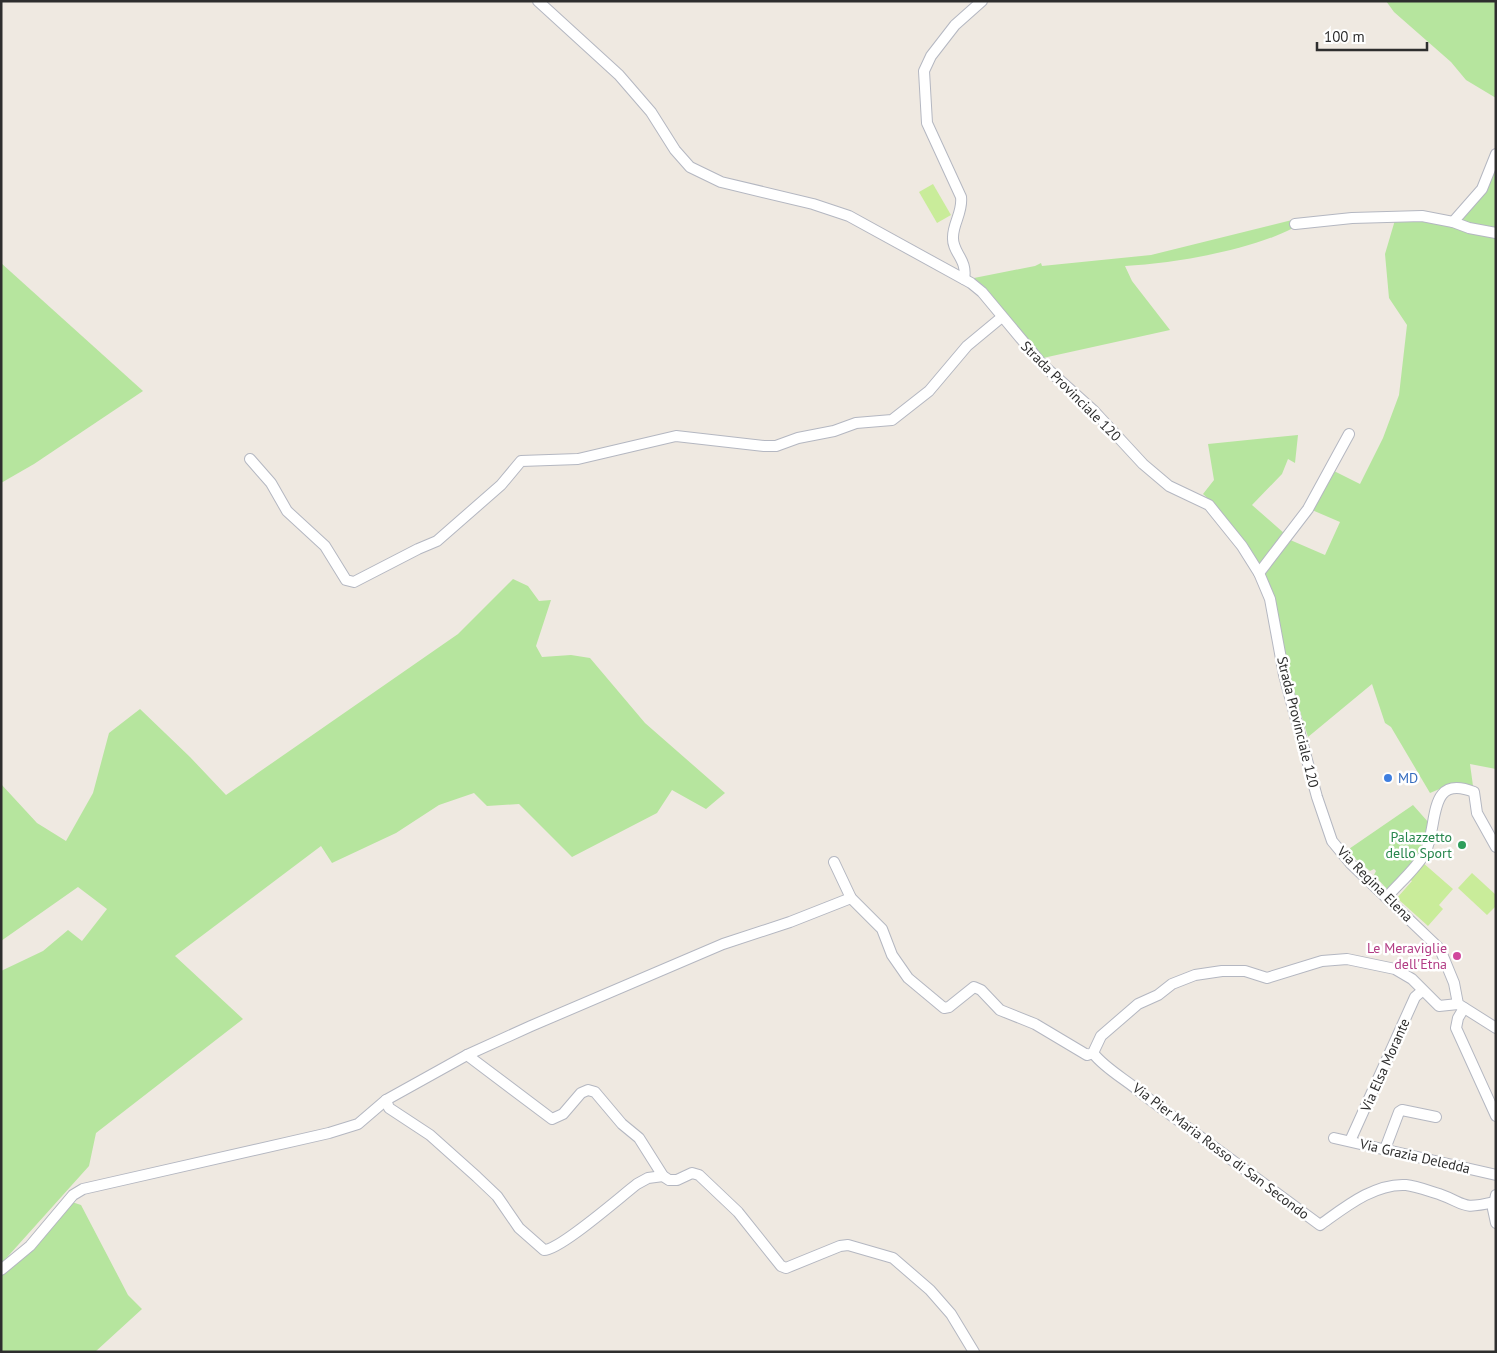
<svg xmlns="http://www.w3.org/2000/svg" width="1497" height="1353" viewBox="0 0 1497 1353" font-family="'PT Sans',sans-serif">
<rect width="100%" height="100%" fill="#efe9e1"/>
<g fill="#b6e59e">
<polygon points="1386,1 1496,1 1496,98 1466,80 1451,62 1394,12"/>
<polygon points="1496,161 1496,229 1460,221"/>
<polygon points="1416,219 1496,236 1496,769 1470,764 1473,786 1449,785 1430,793 1391,727 1385,723 1372,684 1308,737 1287,669 1272,591 1263,573 1288,539 1325,555 1340,522 1312,510 1334,471 1360,484 1383,438 1399,395 1407,325 1389,298 1385,254 1395,220"/>
<path d="M1292 220 1293 228C1249 251 1175 263 1125 266L1132 281 1170 330 1043 358 985 287 974 278 1035 266 1041 263 1042 266 1151 255Z"/>
<polygon points="1,263 143,391 34,464 1,483"/>
<polygon points="1298,435 1295,463 1288,459 1282,474 1252,505 1285,534 1261,568 1213,503 1203,494 1214,480 1208,444"/>
<polygon points="513,579 528,586 539,601 551,600 536,646 542,657 571,655 590,658 645,723 725,793 706,809 672,790 657,813 572,857 519,804 487,806 474,793 439,805 396,833 332,863 321,846 175,956 243,1019 96,1133 89,1166 1,1264 1,971 43,951 68,930 82,941 107,909 78,887 1,941 1,784 37,823 66,841 93,793 109,733 140,709 190,757 226,795 458,634"/>
<polygon points="1413,805 1429,823 1423,852 1391,889 1387,889 1374,875 1376,871 1374,869 1370,871 1346,851"/>
<polygon points="72,1202 81,1205 128,1295 142,1309 95,1352 1,1352 1,1275"/>
</g>
<g fill="#c9ec9a">
<polygon points="933,184 951,215 937,223 919,192"/>
<polygon points="1422,862 1453,889 1439,905 1443,909 1428,926 1397,898 1412,881 1408,878"/>
<polygon points="1472,873 1496,895 1496,906 1487,915 1458,888"/>
</g>
<g fill="none" stroke-linecap="round" stroke-linejoin="round">
<g stroke="#b4b7c1" stroke-width="12">
<g id="minor">
<polyline points="538,1 619,75 651,112 675,150 690,167 721,182 813,204 849,216 971,283 982,292 1043,365 1094,411 1143,464 1169,486 1209,505 1242,546 1259,573 1270,599 1284,675 1317,797 1332,841 1351,864 1440,949 1454,983 1458,1004 1496,1028"/>
<polyline points="1453,222 1482,189 1496,154"/>
<polyline points="1295,224 1352,218 1422,216 1453,222 1469,228 1496,233"/>
<path d="M964 279C968 259 952 253 953 237 953 223 963 212 961 197L927 123 924 71 931 56 955 25 982 1"/>
<polyline points="250,459 271,483 287,511 325,546 346,580 354,582 418,549 437,541 501,485 521,461 578,459 676,436 764,446 776,446 798,438 834,431 856,423 892,420 929,391 967,346 1002,317"/>
<polyline points="1259,573 1308,509 1349,434"/>
<polyline points="834,862 851,898 882,929 892,955 908,978 944,1008 949,1007 974,987 981,990 1000,1010 1035,1024 1087,1055 1093,1053 1101,1036 1138,1004 1158,995 1172,984 1195,975 1222,971 1245,971 1267,978 1322,961 1347,959 1395,969 1412,979 1439,1006 1458,1004"/>
<path d="M1387 897C1399 883 1416 869 1425 853 1439 826 1426 773 1474 792L1477 813 1496 847"/>
<polyline points="1464,1008 1458,1018 1456,1028 1496,1116"/>
<path d="M1093 1053C1106 1070 1129 1081 1145 1096L1320 1225C1344 1208 1374 1183 1406 1185 1416 1186 1429 1191 1439 1194 1467 1204 1460 1210 1494 1202"/>
<polyline points="467,1055 552,1119 563,1114 581,1093 588,1090 595,1092 622,1124 639,1138 663,1176 669,1180 677,1180 692,1173 699,1175 738,1212 781,1266 786,1268 840,1246 848,1245 893,1258 930,1290 951,1314 974,1352"/>
<path d="M386 1100 389 1108 430 1135 477 1177 497 1196 519 1228 544 1250C560 1250 620 1197 637 1184L648 1178 663 1176"/>
<polyline points="1334,1138 1496,1175"/>
<polyline points="1350,1141 1415,997 1422,991"/>
<polyline points="1385,1149 1399,1112 1402,1110 1436,1117"/>
<polyline points="1496,1195 1493,1209 1496,1223"/>
<polyline points="1,1270 30,1246 73,1195 83,1189 329,1133 358,1124 386,1100 467,1055 531,1026 723,944 790,922 851,898"/>
</g>
</g>
<use href="#minor" stroke="#fff" stroke-width="10"/>
</g>
<circle fill="#3f7fe0" stroke="#fff" stroke-width="2" cx="1388" cy="778" r="5"/>
<circle fill="#2e9e5b" stroke="#fff" stroke-width="2" cx="1462" cy="845" r="5"/>
<circle fill="#d1479c" stroke="#fff" stroke-width="2" cx="1457" cy="956" r="5"/>
<g text-anchor="middle" dominant-baseline="central" stroke-width="5" stroke-linejoin="round" paint-order="stroke">
<g font-size="14" fill="#2e2e2e" stroke="#fff">
<text transform="translate(1071 391) rotate(45)">Strada Provinciale 120</text>
<text transform="translate(1298 722) rotate(76)">Strada Provinciale 120</text>
<text transform="translate(1375 884) rotate(45)">Via Regina Elena</text>
<text transform="translate(1385 1065) rotate(-66)">Via Elsa Morante</text>
<text transform="translate(1221 1151) rotate(37)">Via Pier Maria Rosso di San Secondo</text>
<text transform="translate(1415 1156) rotate(13)">Via Grazia Deledda</text>
</g>
<g font-size="14" fill="#366cbe" stroke="#fff" text-anchor="start">
<text x="1398" y="778">MD</text>
</g>
<g font-size="14" fill="#27864d" stroke="#fff" text-anchor="end">
<text x="1452" y="837">Palazzetto<tspan x="1452" dy="16">dello Sport</tspan></text>
</g>
<g font-size="14" fill="#b23c85" stroke="#fff" text-anchor="end">
<text x="1447" y="948">Le Meraviglie<tspan x="1447" dy="16">dell'Etna</tspan></text>
</g>
</g>
<rect width="1497" height="1353" fill="none" stroke="#2e2e2e" stroke-width="5"/>
<path d="M1317 42v8h110v-8" fill="none" stroke="#2e2e2e" stroke-width="2.5"/>
<text x="1324" y="42" font-size="15" fill="#2e2e2e" stroke="#ffffff" stroke-width="4" paint-order="stroke">100 m</text>
</svg>
